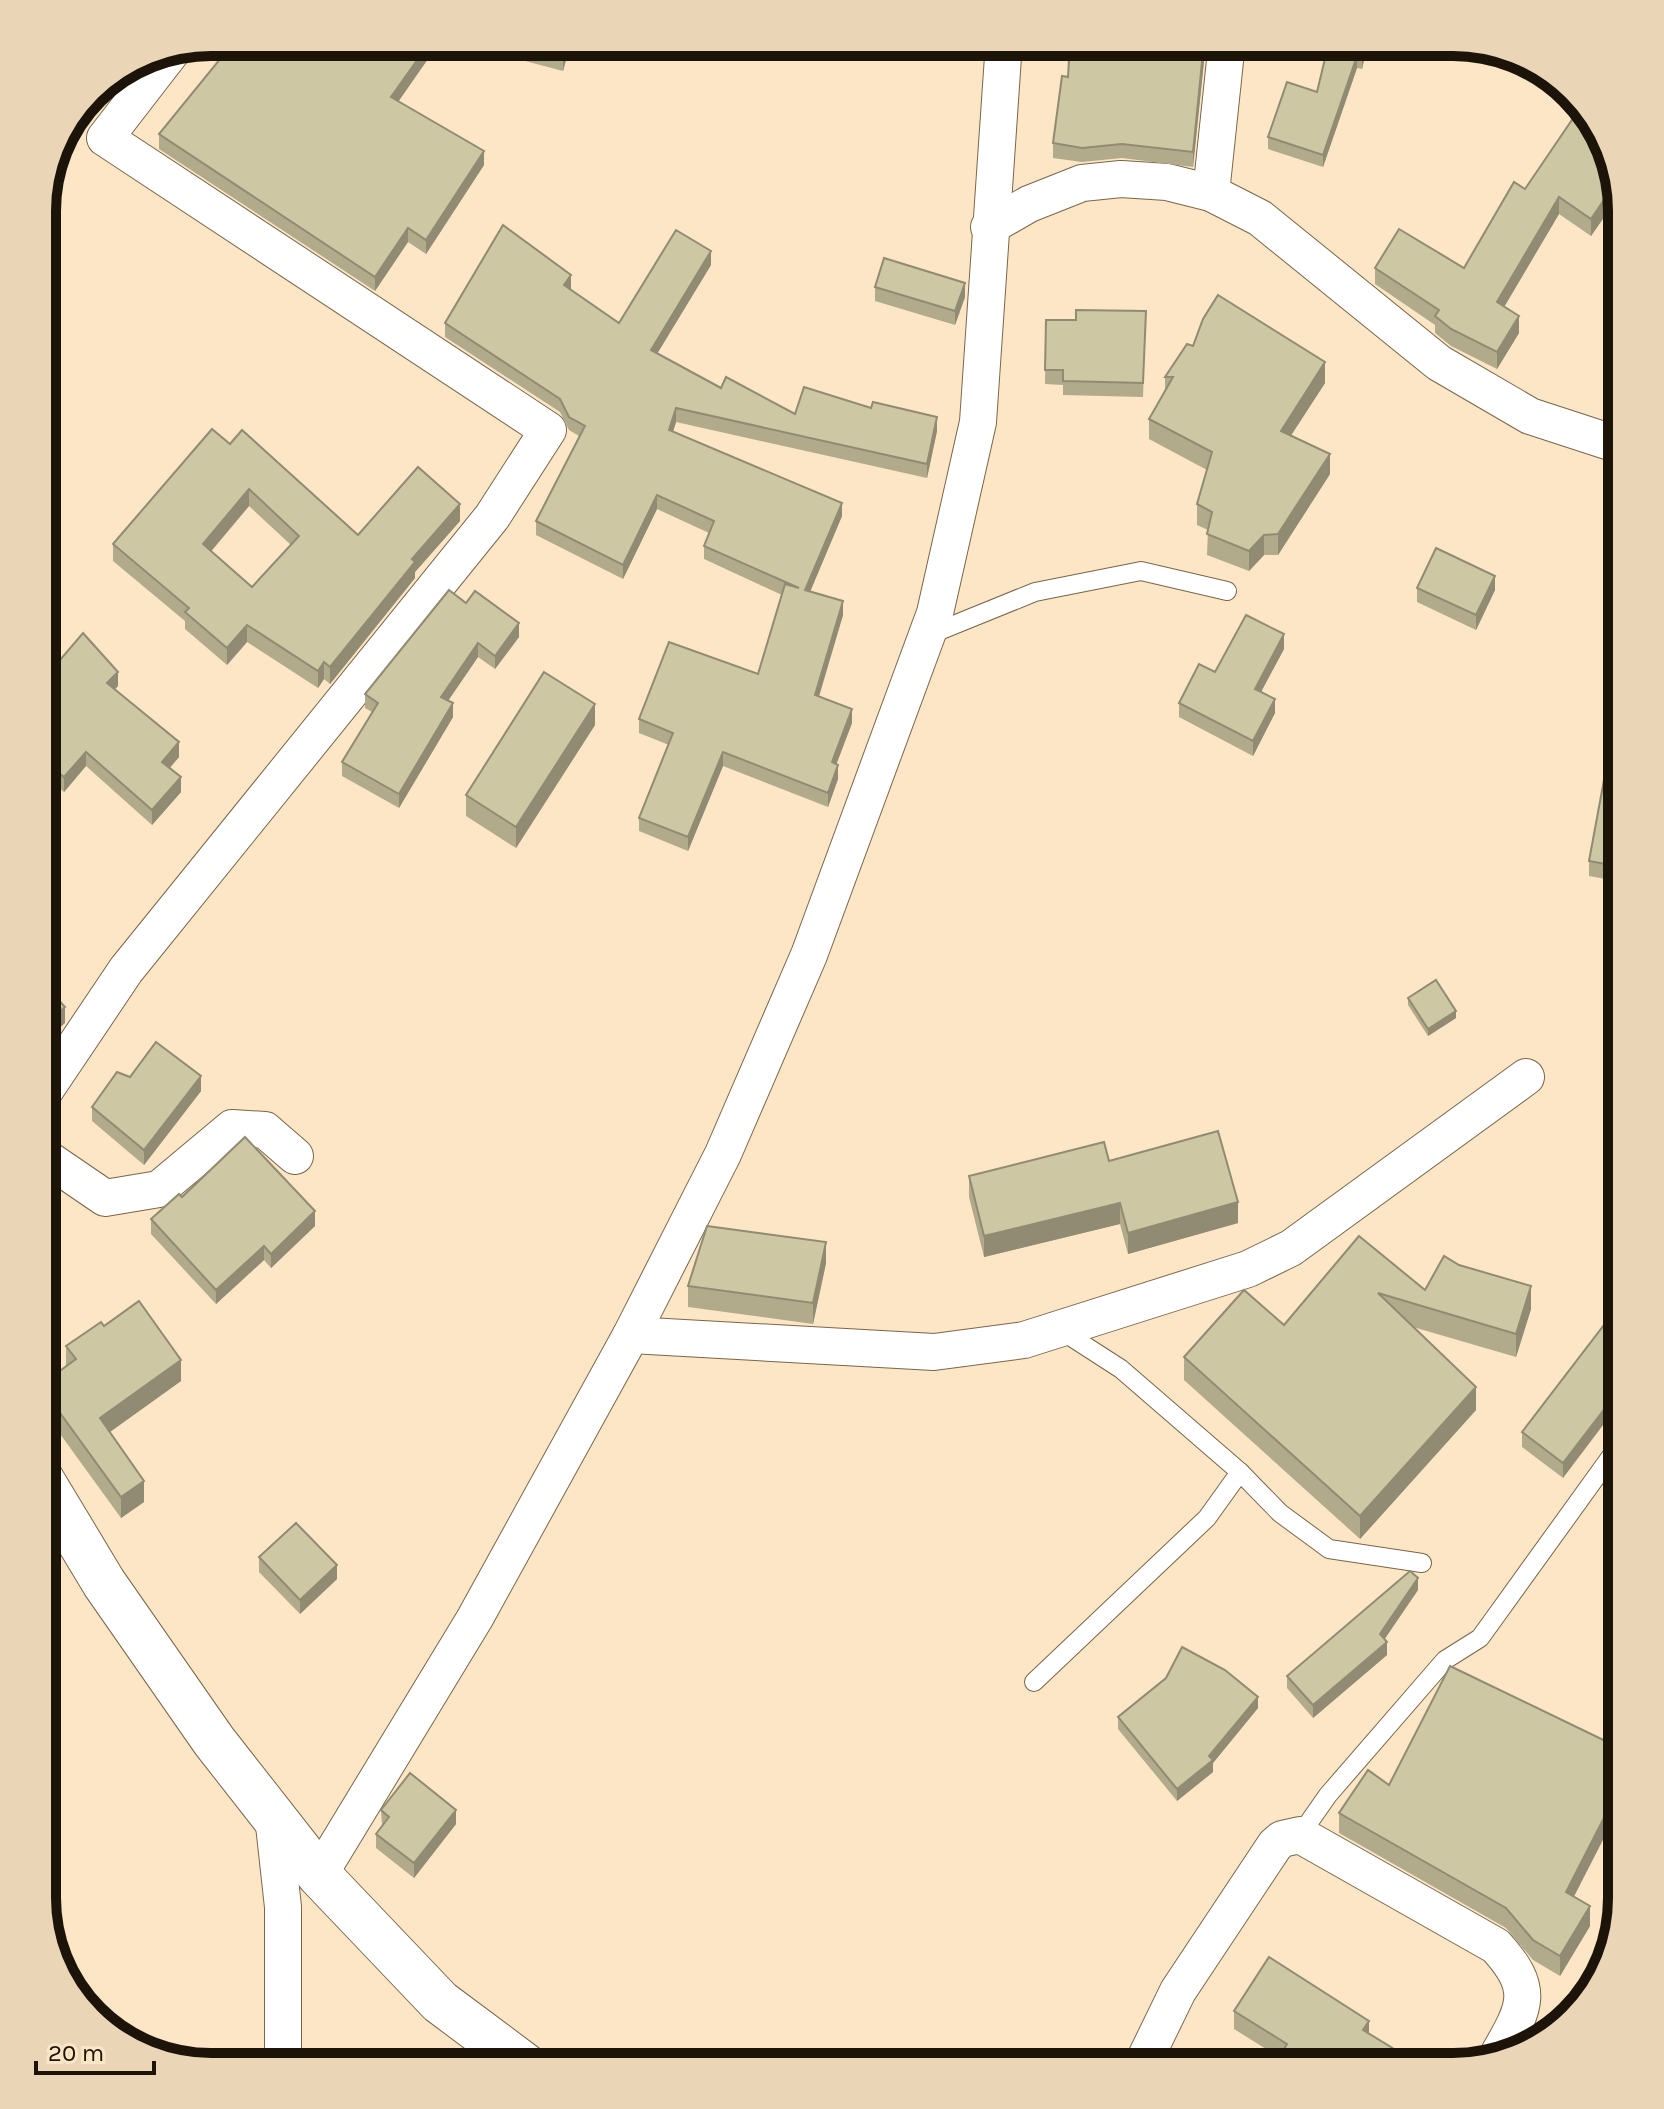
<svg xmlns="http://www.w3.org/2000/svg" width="1664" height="2109" viewBox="0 0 1664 2109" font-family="Karla,sans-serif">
<rect width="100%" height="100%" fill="#fce6c6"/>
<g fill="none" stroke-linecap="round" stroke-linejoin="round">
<g stroke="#796649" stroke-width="20">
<g id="service">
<polyline points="929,635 1035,592 1141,571 1227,591"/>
<polyline points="1059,1329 1121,1369 1240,1472 1280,1513 1329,1549 1422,1563"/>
<polyline points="1034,1682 1207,1518 1240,1472"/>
<polyline points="1300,1835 1328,1795 1445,1660 1480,1638 1622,1441"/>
</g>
</g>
<g stroke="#796649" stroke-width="38">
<g id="minor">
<polyline points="1211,193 1227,42"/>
<polyline points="989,227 1029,204 1082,183 1121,179 1167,182 1211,193 1260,218 1439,363 1530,416 1622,446"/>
<polyline points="42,1095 126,970 492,517 548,430 105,138 173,50"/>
<polyline points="42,1155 105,1198 159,1189 232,1128 265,1130 295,1156"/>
<polyline points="631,1335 934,1352 1024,1340 1248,1269 1291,1248 1526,1077"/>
<polyline points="273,1816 283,1907 283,2067"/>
<polyline points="319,1875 475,1618 631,1335 723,1154 809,955 935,613 978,422 1004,42"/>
<path d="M1141 2067 1178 1991 1275 1845 1282 1839 1300 1835 1496 1946C1535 1989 1526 2006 1499 2053"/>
</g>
</g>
<g stroke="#796649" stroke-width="46">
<polyline id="tertiary" points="42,1480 104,1583 214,1741 319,1875 440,2002 527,2067"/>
</g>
<use href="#service" stroke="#fff" stroke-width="18"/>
<use href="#minor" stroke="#fff" stroke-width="36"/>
<use href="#tertiary" stroke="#fff" stroke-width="44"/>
</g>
<g fill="#b1ab8c" fill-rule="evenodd">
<polygon points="502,42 571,42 563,71 502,55"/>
<polygon points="1070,42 1206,42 1193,167 1122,158 1082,162 1053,158 1053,143 1068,77"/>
<polygon points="1329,42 1368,42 1362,69 1357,68 1323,167 1268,149 1268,137 1317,92"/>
<polygon points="217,55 430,56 398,102 484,165 426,254 408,242 375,291 159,149 159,134 217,63"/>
<polygon points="1574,99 1593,117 1618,197 1591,236 1559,214 1504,307 1519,333 1497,369 1451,346 1435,333 1435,325 1375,284 1375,268 1464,268 1525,189 1571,121 1571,105"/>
<polygon points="711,265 657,353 721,388 795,414 937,431 927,478 676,422 673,432 842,516 810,591 843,615 819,697 852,723 836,764 838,779 828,807 723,766 688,851 639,831 639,818 669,745 639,733 639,719 758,674 782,595 704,559 704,546 709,533 657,509 623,579 536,535 536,521 579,436 569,430 560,412 445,337 445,323 571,289 570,290 619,323"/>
<polygon points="875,287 965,297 955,325 875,301"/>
<polygon points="1146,311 1143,397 1063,395 1063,385 1045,384 1046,320 1076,320"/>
<polygon points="1165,377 1325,383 1291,435 1330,474 1278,555 1264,555 1249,571 1207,555 1208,530 1197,525 1197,504 1207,470 1149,439 1149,419 1165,390"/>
<path d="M230 444 358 535 460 521 415 572V578L330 684 324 679 318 688 247 642 227 665 185 629V621L113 561V544ZM249 506 291 545 252 587 211 551Z"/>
<polygon points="1417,588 1495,590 1476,630 1417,602"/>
<polygon points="466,603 519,637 495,669 478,657 448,701 453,717 399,808 342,776 342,762 372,712 365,708 365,694"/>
<polygon points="1284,649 1261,692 1275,713 1253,756 1179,717 1179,703 1215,672"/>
<polygon points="42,681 118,686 115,689 179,757 170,768 181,792 152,825 86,766 64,792 42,773"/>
<polygon points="595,725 516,848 466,816 466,795"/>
<polygon points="1622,772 1622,882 1589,876 1589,861"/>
<polygon points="1408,998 1456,1018 1428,1036 1408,1005"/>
<polygon points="1622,1042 1622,1125 1615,1099 1612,1099 1609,1065 1609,1045"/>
<polygon points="130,1077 201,1091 144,1165 92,1121 92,1107"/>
<polygon points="1109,1161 1238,1223 1128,1254 1120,1224 984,1257 969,1197 969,1176"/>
<polygon points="182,1197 315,1226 271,1268 264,1260 216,1304 151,1234 151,1219"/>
<polygon points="1359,1236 1425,1290 1531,1309 1516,1357 1413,1327 1476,1410 1360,1539 1184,1380 1184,1357 1284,1325"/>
<polygon points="826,1263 813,1324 688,1307 688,1286"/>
<polygon points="104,1326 181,1381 110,1432 144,1502 121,1518 42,1409 42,1384 66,1366 66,1346"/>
<polygon points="1622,1339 1563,1478 1522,1447 1522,1432"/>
<polygon points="259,1557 337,1579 300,1614 259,1572"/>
<polygon points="1418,1590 1384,1639 1387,1655 1313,1718 1287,1688 1287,1676"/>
<polygon points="1258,1708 1213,1763 1213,1772 1177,1801 1118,1729 1118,1717"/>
<polygon points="1622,1749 1622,1830 1611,1824 1574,1896 1590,1926 1560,1976 1533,1960 1506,1928 1339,1833 1339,1813 1389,1785"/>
<polygon points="381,1810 456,1824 414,1878 376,1848 376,1834 382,1826"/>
<polygon points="1234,2011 1369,2033 1404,2067 1279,2057 1234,2029"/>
</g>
<g fill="#908b72">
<polygon points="430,42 430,56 391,112 391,97"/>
<polygon points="567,42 571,42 563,71 563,57"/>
<polygon points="1204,42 1206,42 1193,167 1193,152"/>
<polygon points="1365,42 1368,42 1362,69 1362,57"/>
<polygon points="1357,56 1357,68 1323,167 1323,155"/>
<polygon points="484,151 484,165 426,254 426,240"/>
<polygon points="1614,185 1618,197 1591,236 1591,219"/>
<polygon points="1559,197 1559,214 1497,319 1497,302"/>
<polygon points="408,228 408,242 375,291 375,277"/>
<polygon points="711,251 711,265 651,364 651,350"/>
<polygon points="571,275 571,289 564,299 564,285"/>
<polygon points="965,283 965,297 955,325 955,311"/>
<polygon points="1519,316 1519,333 1497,369 1497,352"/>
<polygon points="1325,362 1325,383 1281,451 1281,431"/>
<polygon points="676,408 676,422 669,444 669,430"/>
<polygon points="937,417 937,431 927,478 927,464"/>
<polygon points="1330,454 1330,474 1278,555 1278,534"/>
<polygon points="249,489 249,506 203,561 203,544"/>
<polygon points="657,495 657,509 623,579 623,565"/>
<polygon points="842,503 842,516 805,604 805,590"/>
<polygon points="460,504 460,521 415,572 415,578 330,684 330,667 412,559"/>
<polygon points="1264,535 1264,555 1249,571 1249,551"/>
<polygon points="1495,576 1495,590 1476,630 1476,615"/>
<polygon points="58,592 58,606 42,621 42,607"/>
<polygon points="843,601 843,615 815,709 815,695"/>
<polygon points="519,623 519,637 495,669 495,656"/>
<polygon points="247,625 247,642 227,665 227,648"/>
<polygon points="1284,634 1284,649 1255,703 1255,689"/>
<polygon points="478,643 478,657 441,711 441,697"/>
<polygon points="324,662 324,679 318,688 318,671"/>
<polygon points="118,672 118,686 107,697 107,683"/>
<polygon points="1275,699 1275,713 1253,756 1253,741"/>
<polygon points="453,703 453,717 399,808 399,794"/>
<polygon points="595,704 595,725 516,848 516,827"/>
<polygon points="852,709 852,723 832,776 832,762"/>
<polygon points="179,742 179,757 162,776 162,762"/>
<polygon points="86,752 86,766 64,792 64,777"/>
<polygon points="723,752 723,766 688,851 688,837"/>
<polygon points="838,765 838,779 828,807 828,793"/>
<polygon points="181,777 181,792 152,825 152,810"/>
<polygon points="65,1007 65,1023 42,1044 42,1028"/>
<polygon points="1456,1011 1456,1018 1428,1036 1428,1029"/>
<polygon points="201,1076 201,1091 144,1165 144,1150"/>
<polygon points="1238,1202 1238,1223 1128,1254 1128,1233"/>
<polygon points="1120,1203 1120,1224 984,1257 984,1236"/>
<polygon points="315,1211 315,1226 271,1268 271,1254"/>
<polygon points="826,1242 826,1263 813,1324 813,1303"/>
<polygon points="264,1246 264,1260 216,1304 216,1290"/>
<polygon points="1531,1286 1531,1309 1516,1357 1516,1334"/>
<polygon points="181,1360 181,1381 100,1439 100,1418"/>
<polygon points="1622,1386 1622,1400 1563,1478 1563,1463"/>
<polygon points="1476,1387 1476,1410 1360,1539 1360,1516"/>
<polygon points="144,1481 144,1502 121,1518 121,1497"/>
<polygon points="337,1565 337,1579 300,1614 300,1600"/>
<polygon points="1418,1578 1418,1590 1380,1646 1380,1634"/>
<polygon points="1387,1642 1387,1655 1313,1718 1313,1705"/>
<polygon points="1258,1697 1258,1708 1213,1763 1213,1772 1177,1801 1177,1789 1209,1756"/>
<polygon points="1611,1804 1611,1824 1566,1912 1566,1892"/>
<polygon points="456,1810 456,1824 414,1878 414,1863"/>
<polygon points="1590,1906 1590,1926 1560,1976 1560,1956"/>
<polygon points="1369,2021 1369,2039 1363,2030"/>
<polygon points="1404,2055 1404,2067 1397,2067"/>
</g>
<g fill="#cec7a3" stroke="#908b72" stroke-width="2" fill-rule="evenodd">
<polygon points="227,42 430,42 391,97 484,151 426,240 408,228 375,277 159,134 221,58 217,55"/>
<polygon points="508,42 567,42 563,57"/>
<polygon points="1070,42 1204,42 1193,152 1122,144 1082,148 1053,143 1062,76 1068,77"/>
<polygon points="1329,42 1365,42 1362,57 1357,56 1323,155 1268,137 1287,82 1317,92"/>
<polygon points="1574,99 1593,117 1614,185 1591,219 1559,197 1497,302 1519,316 1497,352 1451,329 1435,316 1439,310 1375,268 1399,229 1464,268 1514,182 1525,189 1580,108 1571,105"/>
<polygon points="503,225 571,275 564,285 619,323 676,230 711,251 651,350 721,388 726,377 795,414 804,387 871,408 873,402 937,417 927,464 676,408 669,430 842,503 805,590 843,601 815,695 852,709 832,762 838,765 828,793 723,752 688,837 639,818 673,733 639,719 669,642 758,674 785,584 799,588 704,546 714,521 657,495 623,565 536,521 585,426 569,417 560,399 445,323"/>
<polygon points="884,258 965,283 955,311 875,287"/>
<polygon points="1218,295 1325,362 1281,431 1330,454 1278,534 1264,535 1249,551 1207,534 1212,512 1197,504 1212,452 1149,419 1173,377 1165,377 1187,344 1193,346 1203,319"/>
<polygon points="1076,310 1146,311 1143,383 1063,381 1063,370 1045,370 1046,320 1076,320"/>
<path d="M212 429 230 444 242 430 358 535 418 467 460 504 412 559 415 562 330 667 324 662 318 671 247 625 227 648 185 612 189 608 113 544ZM249 489 299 536 252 587 203 544Z"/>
<polygon points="1436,548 1495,576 1476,615 1417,588"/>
<polygon points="42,577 58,592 42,607"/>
<polygon points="449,590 466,603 475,591 519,623 495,656 478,643 441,697 453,703 399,794 342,762 378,703 365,694"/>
<polygon points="1246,615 1284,634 1255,689 1275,699 1253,741 1179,703 1199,664 1215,672"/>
<polygon points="83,633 118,672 107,683 179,742 162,762 181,777 152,810 86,752 64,777 42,759 42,681"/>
<polygon points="544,672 595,704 516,827 466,795"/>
<polygon points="1606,769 1622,772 1622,867 1589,861"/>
<polygon points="1436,980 1456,1011 1428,1029 1408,998"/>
<polygon points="42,982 65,1007 42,1028"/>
<polygon points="156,1042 201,1076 144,1150 92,1107 117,1072 130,1077"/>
<polygon points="1622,1042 1622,1105 1615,1079 1612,1079 1609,1045"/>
<polygon points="1218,1131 1238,1202 1128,1233 1120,1203 984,1236 969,1176 1104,1142 1109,1161"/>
<polygon points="245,1137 315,1211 271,1254 264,1246 216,1290 151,1219 179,1194 182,1197"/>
<polygon points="707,1226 826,1242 813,1303 688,1286"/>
<polygon points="1359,1236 1425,1290 1444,1256 1459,1265 1531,1286 1516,1334 1378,1293 1476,1387 1360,1516 1184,1357 1244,1290 1284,1325"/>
<polygon points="139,1301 181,1360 100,1418 144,1481 121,1497 42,1388 42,1384 76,1359 66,1346 101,1322 104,1326"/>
<polygon points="1604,1325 1622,1339 1622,1386 1563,1463 1522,1432"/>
<polygon points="296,1523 337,1565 300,1600 259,1557"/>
<polygon points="1410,1571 1418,1578 1380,1634 1387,1642 1313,1705 1287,1676"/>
<polygon points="1182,1647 1225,1670 1258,1697 1209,1756 1213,1760 1177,1789 1118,1717 1166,1678"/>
<polygon points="1450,1666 1622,1749 1622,1809 1611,1804 1566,1892 1590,1906 1560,1956 1533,1940 1506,1908 1339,1813 1368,1770 1389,1785"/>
<polygon points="410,1773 456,1810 414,1863 376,1834 389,1817 381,1810"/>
<polygon points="1269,1957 1369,2021 1363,2030 1404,2055 1397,2067 1273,2067 1287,2044 1234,2011"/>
</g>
<path d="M0 0H1664V2109H0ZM211 56H1453A155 155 0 0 1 1608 211V1898A155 155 0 0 1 1453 2053H211A155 155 0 0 1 56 1898V211A155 155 0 0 1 211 56Z" fill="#ead5b7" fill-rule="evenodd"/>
<path fill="none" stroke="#1c1409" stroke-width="10" d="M211 56H1453A155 155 0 0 1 1608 211V1898A155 155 0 0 1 1453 2053H211A155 155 0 0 1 56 1898V211A155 155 0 0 1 211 56Z"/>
<path d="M36 2061v12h118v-12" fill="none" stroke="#1c1409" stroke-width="4"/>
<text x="48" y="2061" font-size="24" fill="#1c1409" stroke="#fce6c6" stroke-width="6" paint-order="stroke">20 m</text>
</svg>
